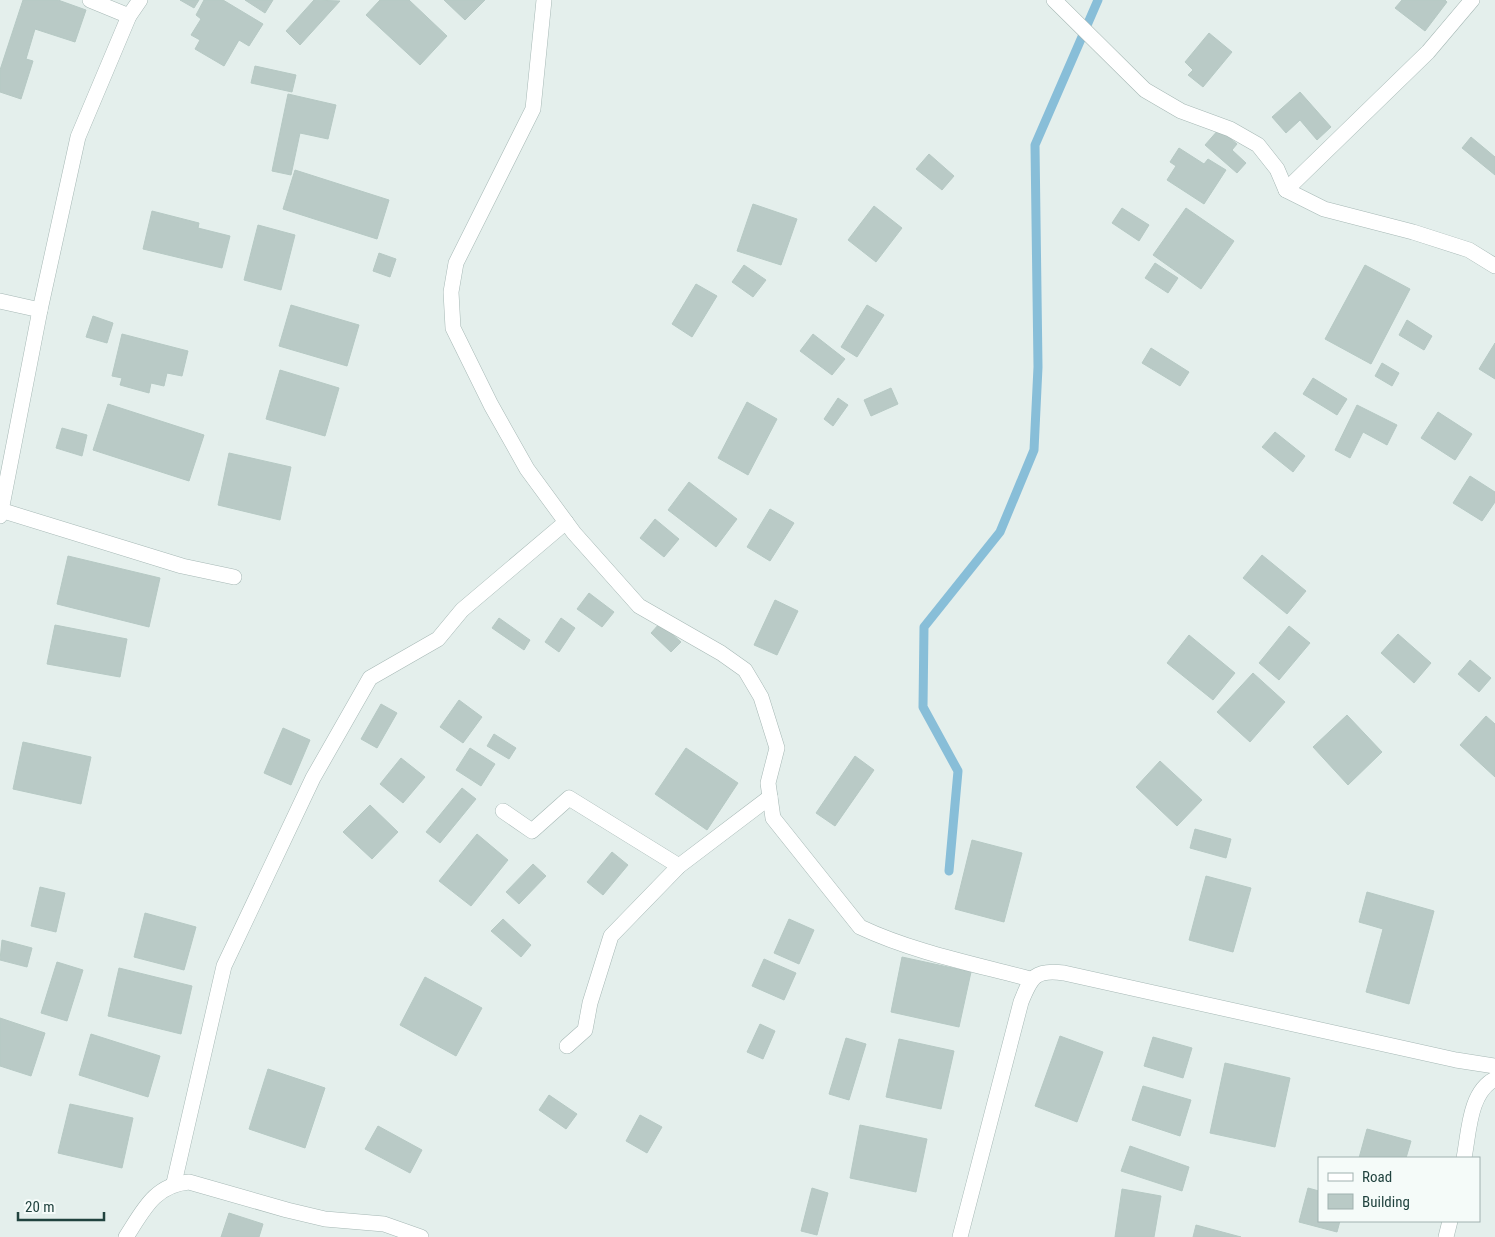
<svg xmlns="http://www.w3.org/2000/svg" width="1495" height="1237" viewBox="0 0 1495 1237" font-family="'Roboto Condensed',sans-serif">
<rect width="100%" height="100%" fill="#e4efec"/>
<g fill="none" stroke-linecap="round" stroke-linejoin="round">
<polyline stroke="#88bed8" stroke-width="9" points="949,871 958,771 923,707 924,627 1000,532 1034,450 1038,367 1035,145 1098,0"/>
</g>
<g fill="#b9cac6" stroke="#b6c9c4">
<polygon points="23,0 58,0 86,10 75,42 35,29 26,59 33,61 21,99 0,92 0,70"/>
<polygon points="180,0 199,0 194,8"/>
<polygon points="204,0 223,0 263,24 249,46 239,40 224,66 195,49 200,40 191,35 201,19 196,15"/>
<polygon points="245,0 273,0 265,13"/>
<polygon points="314,0 340,1 300,45 286,31"/>
<polygon points="380,0 409,0 447,36 420,65 366,15"/>
<polygon points="444,0 485,0 465,20"/>
<polygon points="1402,0 1445,0 1447,2 1425,31 1395,8"/>
<polygon points="1209,33 1232,52 1203,87 1188,75 1193,70 1185,62"/>
<polygon points="255,66 296,75 292,92 251,83"/>
<polygon points="1300,92 1331,127 1317,140 1300,120 1286,133 1272,117"/>
<polygon points="288,94 336,105 328,139 300,133 291,175 272,171"/>
<polygon points="1219,129 1237,144 1232,150 1246,163 1237,173 1205,145"/>
<polygon points="1471,137 1495,157 1495,175 1462,148"/>
<polygon points="1179,148 1204,164 1208,159 1226,170 1204,204 1167,180 1176,166 1170,162"/>
<polygon points="929,154 954,176 942,190 916,169"/>
<polygon points="295,170 389,200 377,239 283,209"/>
<polygon points="753,204 797,219 781,265 737,251"/>
<polygon points="874,206 902,228 876,262 848,240"/>
<polygon points="1122,208 1149,225 1139,241 1112,223"/>
<polygon points="1186,208 1234,241 1201,289 1153,255"/>
<polygon points="152,211 199,223 198,228 230,236 222,268 143,249"/>
<polygon points="258,225 295,235 281,290 244,280"/>
<polygon points="379,253 396,259 390,277 373,271"/>
<polygon points="1155,263 1178,278 1168,293 1145,278"/>
<polygon points="744,265 766,280 753,297 732,282"/>
<polygon points="1365,265 1410,289 1371,364 1325,339"/>
<polygon points="696,284 717,296 692,337 672,324"/>
<polygon points="291,305 359,325 347,366 279,346"/>
<polygon points="867,305 884,315 857,357 841,347"/>
<polygon points="93,316 113,323 107,343 86,337"/>
<polygon points="1407,320 1432,336 1424,350 1399,335"/>
<polygon points="122,334 188,351 182,376 167,373 164,386 151,383 149,393 120,385 122,378 112,376"/>
<polygon points="813,334 845,359 832,375 800,351"/>
<polygon points="1495,343 1495,379 1479,369"/>
<polygon points="1151,348 1189,372 1180,386 1142,363"/>
<polygon points="1382,363 1399,373 1392,386 1375,376"/>
<polygon points="280,370 339,388 325,436 266,419"/>
<polygon points="1313,378 1347,399 1337,415 1303,394"/>
<polygon points="891,388 898,404 871,416 864,400"/>
<polygon points="838,398 848,405 833,426 824,419"/>
<polygon points="747,402 777,419 748,475 718,458"/>
<polygon points="108,404 204,435 189,481 93,450"/>
<polygon points="1357,405 1397,425 1387,445 1363,432 1350,458 1335,450"/>
<polygon points="1438,412 1472,434 1455,460 1421,438"/>
<polygon points="62,428 87,435 82,456 56,448"/>
<polygon points="1275,432 1305,456 1293,472 1262,447"/>
<polygon points="229,453 291,467 280,520 218,505"/>
<polygon points="1470,476 1495,492 1495,502 1482,521 1453,503"/>
<polygon points="689,482 737,519 716,547 668,510"/>
<polygon points="770,509 794,523 770,561 747,547"/>
<polygon points="655,519 679,539 664,557 640,538"/>
<polygon points="1262,555 1306,591 1287,614 1243,578"/>
<polygon points="68,556 160,578 149,627 57,604"/>
<polygon points="589,593 614,612 602,627 577,609"/>
<polygon points="775,600 798,611 777,655 754,645"/>
<polygon points="499,618 530,640 524,650 492,628"/>
<polygon points="561,618 575,628 559,652 545,642"/>
<polygon points="660,623 681,642 671,652 651,633"/>
<polygon points="55,625 127,639 120,677 47,664"/>
<polygon points="1289,626 1310,643 1279,680 1259,663"/>
<polygon points="1398,634 1431,663 1414,683 1381,653"/>
<polygon points="1189,635 1235,673 1213,700 1167,663"/>
<polygon points="1470,660 1491,678 1479,692 1458,674"/>
<polygon points="1253,673 1285,702 1250,742 1217,712"/>
<polygon points="459,700 482,717 463,743 440,727"/>
<polygon points="381,704 397,713 377,748 361,739"/>
<polygon points="1347,715 1382,752 1348,785 1313,747"/>
<polygon points="1486,716 1495,724 1495,777 1460,745"/>
<polygon points="283,728 310,740 291,785 264,773"/>
<polygon points="494,734 516,748 509,759 487,746"/>
<polygon points="23,742 91,757 81,804 13,789"/>
<polygon points="470,748 495,764 481,786 456,770"/>
<polygon points="686,748 738,783 707,830 655,794"/>
<polygon points="855,756 874,770 835,826 816,813"/>
<polygon points="401,758 425,777 403,803 380,784"/>
<polygon points="1160,761 1202,800 1177,826 1136,787"/>
<polygon points="462,788 476,799 440,843 426,832"/>
<polygon points="370,805 398,832 372,859 343,832"/>
<polygon points="1195,829 1231,839 1226,858 1190,848"/>
<polygon points="477,834 508,860 471,906 439,881"/>
<polygon points="972,840 1022,853 1004,922 955,909"/>
<polygon points="612,852 628,865 603,895 587,882"/>
<polygon points="533,864 546,876 519,904 506,892"/>
<polygon points="1206,876 1251,888 1233,952 1189,940"/>
<polygon points="40,887 65,893 56,932 31,926"/>
<polygon points="1367,892 1434,911 1409,1004 1366,992 1383,929 1359,922"/>
<polygon points="145,913 196,927 184,970 134,957"/>
<polygon points="503,919 531,945 521,957 491,931"/>
<polygon points="789,919 814,930 799,964 774,953"/>
<polygon points="2,940 32,948 27,967 0,960"/>
<polygon points="902,957 971,972 959,1027 891,1012"/>
<polygon points="764,959 796,973 784,1000 752,986"/>
<polygon points="57,962 83,970 67,1021 41,1013"/>
<polygon points="119,968 192,986 181,1034 108,1016"/>
<polygon points="425,977 482,1008 456,1056 400,1025"/>
<polygon points="0,1018 45,1033 31,1076 0,1066"/>
<polygon points="760,1024 775,1031 763,1059 747,1052"/>
<polygon points="91,1034 160,1056 148,1097 79,1075"/>
<polygon points="1060,1036 1103,1052 1077,1122 1035,1106"/>
<polygon points="1153,1037 1192,1048 1183,1078 1144,1066"/>
<polygon points="846,1038 866,1044 849,1100 829,1094"/>
<polygon points="899,1039 954,1051 941,1109 886,1097"/>
<polygon points="1225,1063 1290,1078 1275,1147 1210,1133"/>
<polygon points="268,1069 325,1088 305,1148 249,1129"/>
<polygon points="1143,1086 1191,1100 1180,1136 1132,1120"/>
<polygon points="549,1095 577,1114 566,1129 539,1110"/>
<polygon points="70,1104 133,1118 122,1168 58,1153"/>
<polygon points="640,1115 662,1127 647,1153 626,1141"/>
<polygon points="860,1125 927,1139 916,1192 850,1178"/>
<polygon points="378,1126 422,1150 410,1173 365,1149"/>
<polygon points="1367,1129 1411,1141 1406,1158 1359,1158"/>
<polygon points="1130,1146 1189,1167 1182,1191 1121,1171"/>
<polygon points="812,1188 828,1193 817,1235 801,1231"/>
<polygon points="1308,1188 1319,1191 1319,1221 1340,1221 1337,1232 1299,1222"/>
<polygon points="1122,1189 1161,1196 1154,1237 1115,1237"/>
<polygon points="229,1213 263,1224 259,1237 221,1237"/>
<polygon points="1196,1225 1241,1237 1193,1237"/>
</g>
<g fill="none" stroke-linecap="round" stroke-linejoin="round">
<g stroke="#a6b8b5" stroke-width="16">
<g id="street">
<polyline points="90,0 129,16"/>
<path d="M544 0 533 109 456 263 451 292 453 328 491 405 527 469 574 533 639 606 721 653 745 670 761 697 777 748 768 783 773 818 860 927C913 952 974 964 1030 979"/>
<polyline points="1054,0 1145,90 1181,111 1230,129 1258,145 1277,169 1286,190 1324,209 1413,232 1469,250 1495,266"/>
<polyline points="1286,190 1428,52 1472,0"/>
<polyline points="0,301 40,310"/>
<polyline points="0,510 182,566 234,577"/>
<polyline points="0,516 40,310 78,137 129,16 140,0"/>
<polyline points="503,811 532,831 569,798 679,866"/>
<polyline points="567,1046 585,1030 590,1003 611,936 679,866 770,797"/>
<path d="M1464 1158C1469 1133 1469 1092 1495 1079"/>
<polyline points="174,1183 224,966 313,778 370,678 438,639 462,610 566,522"/>
<path d="M126 1237C143 1211 154 1185 189 1182L287 1210 325 1219 384 1224 421 1237"/>
<path d="M960 1237 1021 1002C1031 977 1035 969 1064 973L1456 1060 1495 1066"/>
<polyline points="1446,1237 1450,1221"/>
</g>
</g>
<use href="#street" stroke="#fff" stroke-width="15"/>
</g>
<rect x="1318" y="1157" width="162" height="65" fill="#f5fbf9" stroke="#a0b1af"/>
<rect x="1328" y="1173" width="25" height="8" fill="#ffffff" stroke="#a0b1af"/>
<text x="1362" y="1182" font-size="15" fill="#21433f">Road</text>
<rect x="1328" y="1194" width="25" height="15" fill="#b9cac6" stroke="#a0b1af"/>
<text x="1362" y="1207" font-size="15" fill="#21433f">Building</text>
<path d="M18 1212v8h86v-8" fill="none" stroke="#21433f" stroke-width="2.5"/>
<text x="25" y="1212" font-size="15" fill="#21433f" stroke="#f5fbf9" stroke-width="4" paint-order="stroke">20 m</text>
</svg>
